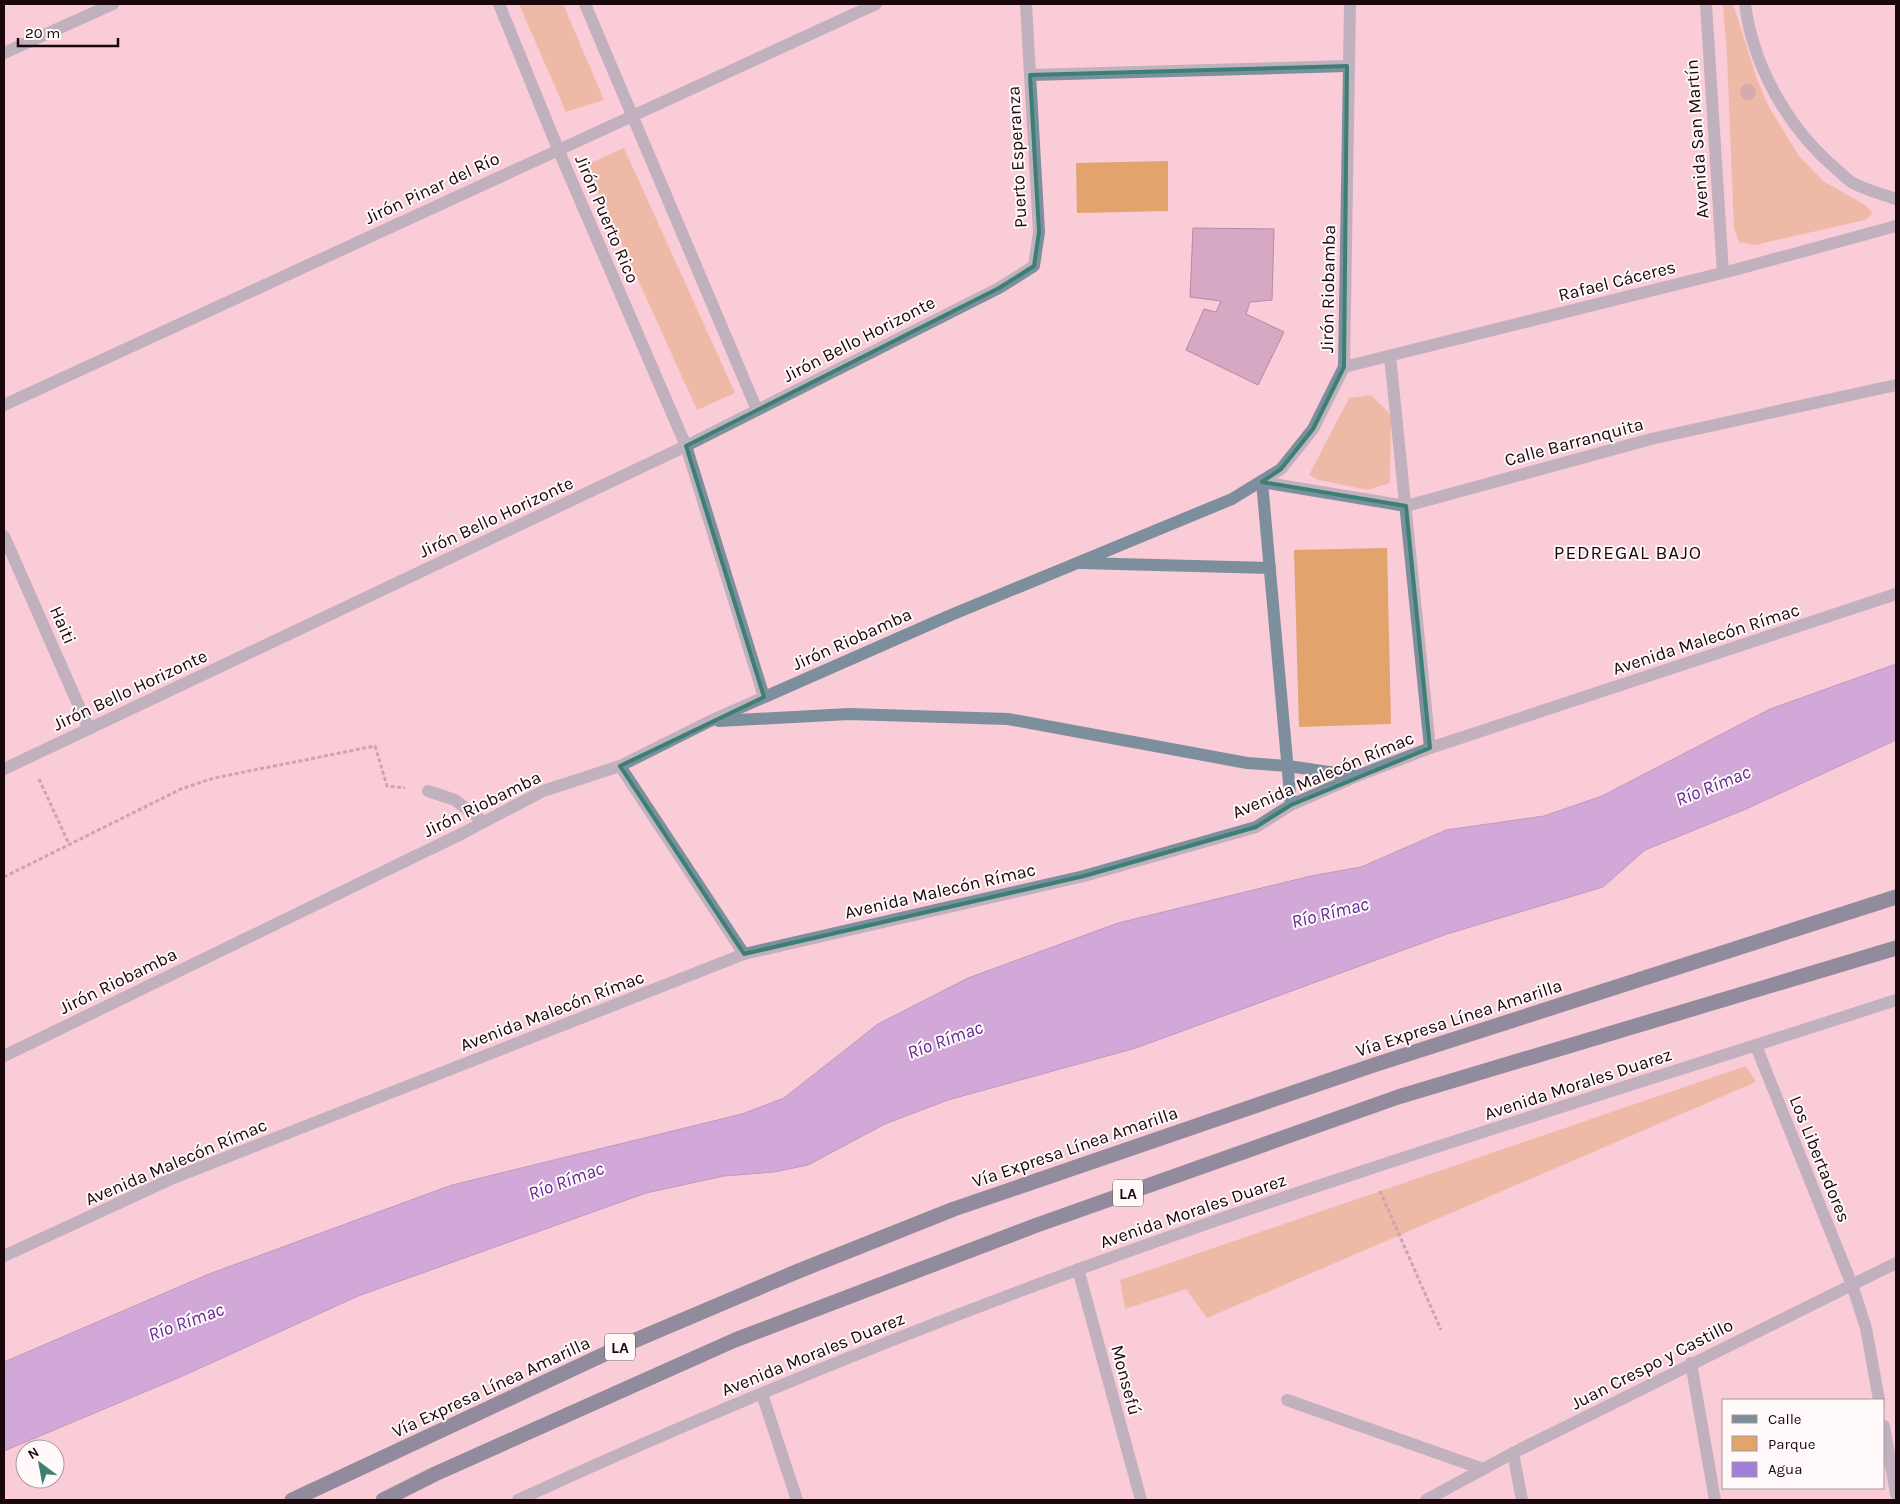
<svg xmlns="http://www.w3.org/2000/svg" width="1900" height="1504" viewBox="0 0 1900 1504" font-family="Karla,sans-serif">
<rect width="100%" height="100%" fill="#f9ccd7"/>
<g fill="#e2a36d">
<polygon points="519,4 563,4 604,100 566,112"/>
<polygon points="1723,4 1733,4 1758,82 1769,107 1799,156 1823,181 1865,205 1873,213 1865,220 1755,245 1739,242 1734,228 1727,57"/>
<polygon points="624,148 735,393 697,410 586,165"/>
<polygon points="1168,161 1168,211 1077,213 1076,163"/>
<polygon points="1371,395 1391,415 1390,483 1367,490 1319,480 1309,475 1349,398"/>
<polygon points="1387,548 1391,724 1299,727 1294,550"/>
<polygon points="1746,1066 1756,1082 1207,1318 1186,1289 1125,1309 1120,1280"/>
</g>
<polygon fill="#a37dda" stroke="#7a5a9c" points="1896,664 1896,740 1746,809 1645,850 1603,887 1447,934 1136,1048 948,1100 885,1124 808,1165 774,1172 724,1176 646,1193 358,1296 185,1375 4,1451 4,1362 209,1274 452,1185 742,1114 784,1098 878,1024 968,978 1118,923 1311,876 1361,867 1446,830 1544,816 1602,796 1770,709"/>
<polygon fill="#d6a8c4" stroke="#b689a5" points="1193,228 1274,229 1272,300 1250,302 1246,314 1284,332 1258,385 1186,350 1204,309 1216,312 1221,301 1190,297"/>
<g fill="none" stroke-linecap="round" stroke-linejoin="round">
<g stroke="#96757e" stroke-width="3" stroke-dasharray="4 2.5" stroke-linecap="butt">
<polyline points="39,779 69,844"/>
<polyline points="4,877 181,789 214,778 375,746 387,786 405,788"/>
<polyline points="1380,1191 1441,1330"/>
</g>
<g stroke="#7d8f9d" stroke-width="12">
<polyline points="499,4 558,149 686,446 764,697"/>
<polyline points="585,4 757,410"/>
<polyline points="1706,4 1723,273"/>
<path d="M1745 4C1753 66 1788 128 1835 168 1841 173 1847 180 1853 183 1866 190 1882 194 1896 199"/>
<polyline points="4,53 113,4"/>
<polyline points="1030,75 1347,66"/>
<polyline points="1390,356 1430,748"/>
<polyline points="1344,367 1738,269 1896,226"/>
<polyline points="4,405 876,4"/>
<polyline points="4,536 89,729"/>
<polyline points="1080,563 1270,568"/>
<polyline points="719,721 849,714 1008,719 1247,763 1288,766 1357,776"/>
<polyline points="620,766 744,954"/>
<polyline points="4,769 686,446 999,288 1034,266 1039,232 1026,4"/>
<polyline points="428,791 455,800 484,822"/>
<polyline points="1291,805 1262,482 1406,506 1651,439 1896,385"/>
<polyline points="1756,1046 1852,1285 1866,1328 1879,1400"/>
<polyline points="4,1056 461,834 543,791 620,766 710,721 951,615 1232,499 1281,469 1313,429 1344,367 1350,4"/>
<polyline points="4,1256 171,1179 744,954 1084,876 1256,827 1291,805 1357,776 1430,748 1896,594"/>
<polyline points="1078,1269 1141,1500"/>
<polyline points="1691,1363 1715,1500"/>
<polyline points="762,1394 797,1500"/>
<polyline points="1287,1400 1483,1469"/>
<polyline points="1884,1426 1896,1494"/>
<polyline points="1513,1453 1522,1500"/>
<path d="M518 1500C701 1416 888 1339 1077 1270 1347 1171 1623 1089 1896 1000"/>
<polyline points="1426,1500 1513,1453 1896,1263"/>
</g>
<g stroke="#123c57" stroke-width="15">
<polyline points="292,1500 624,1345 796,1272 954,1209 1374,1065 1896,897"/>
<polyline points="383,1500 435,1474 735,1340 1037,1225 1398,1097 1896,948"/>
</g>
</g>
<circle fill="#ab8376" cx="1748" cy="92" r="8"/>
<path d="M0 0H1900V1504H0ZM1347 66 1344 367 1313 429 1281 469 1262 482 1406 506 1430 748 1291 805 1256 827 1084 876 744 954 620 766 764 697 686 446 999 288 1034 266 1039 232 1030 75Z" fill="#f9ccd7" fill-opacity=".55" fill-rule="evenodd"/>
<path fill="none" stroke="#3c8075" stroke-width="4" stroke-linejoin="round" d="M1347 66 1344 367 1313 429 1281 469 1262 482 1406 506 1430 748 1291 805 1256 827 1084 876 744 954 620 766 764 697 686 446 999 288 1034 266 1039 232 1030 75Z"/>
<g text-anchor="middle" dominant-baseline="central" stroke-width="4" stroke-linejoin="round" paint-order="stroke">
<g fill="#fff9fa" stroke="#5e5053" stroke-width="1">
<rect x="1113" y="1179.5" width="30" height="27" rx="4"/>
<rect x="605" y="1333.5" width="30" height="27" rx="4"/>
</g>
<g font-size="16" font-weight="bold" fill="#19070c">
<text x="1128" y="1193">LA</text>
<text x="620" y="1347">LA</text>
</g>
<g font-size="18" fill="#19070c" stroke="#fff9fa">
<text transform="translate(1697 139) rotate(-94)">Avenida San Martín</text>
<text transform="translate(1017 157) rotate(-93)">Puerto Esperanza</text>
<text transform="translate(432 188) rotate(-25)">Jirón Pinar del Río</text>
<text transform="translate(607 219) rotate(67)">Jirón Puerto Rico</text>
<text transform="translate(1617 281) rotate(-14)">Rafael Cáceres</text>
<text transform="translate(1328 289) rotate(-89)">Jirón Riobamba</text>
<text transform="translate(859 339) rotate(-27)">Jirón Bello Horizonte</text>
<text transform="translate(1574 442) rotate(-15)">Calle Barranquita</text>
<text transform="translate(496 517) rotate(-25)">Jirón Bello Horizonte</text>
<text transform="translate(63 625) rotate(66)">Haiti</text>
<text transform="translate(852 639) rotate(-24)">Jirón Riobamba</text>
<text transform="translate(1706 639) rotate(-18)">Avenida Malecón Rímac</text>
<text transform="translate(130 690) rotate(-25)">Jirón Bello Horizonte</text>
<text transform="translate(1323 775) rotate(-23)">Avenida Malecón Rímac</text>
<text transform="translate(482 804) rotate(-26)">Jirón Riobamba</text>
<text transform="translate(940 891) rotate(-13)">Avenida Malecón Rímac</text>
<text transform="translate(118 981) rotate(-26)">Jirón Riobamba</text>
<text transform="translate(552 1011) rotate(-21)">Avenida Malecón Rímac</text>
<text transform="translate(1459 1018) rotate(-18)">Vía Expresa Línea Amarilla</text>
<text transform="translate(1578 1084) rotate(-18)">Avenida Morales Duarez</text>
<text transform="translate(1075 1147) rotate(-19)">Vía Expresa Línea Amarilla</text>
<text transform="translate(1820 1159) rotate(68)">Los Libertadores</text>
<text transform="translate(176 1162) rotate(-23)">Avenida Malecón Rímac</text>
<text transform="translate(1193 1211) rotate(-19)">Avenida Morales Duarez</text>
<text transform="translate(813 1354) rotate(-22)">Avenida Morales Duarez</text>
<text transform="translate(1652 1364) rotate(-27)">Juan Crespo y Castillo</text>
<text transform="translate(1126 1380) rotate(75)">Monsefú</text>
<text transform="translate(491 1387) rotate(-25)">Vía Expresa Línea Amarilla</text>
</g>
<g font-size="19" letter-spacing="1" fill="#19070c" stroke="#fff9fa">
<text x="1628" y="553">PEDREGAL BAJO</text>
</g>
<g font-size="19" font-style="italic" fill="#5e2896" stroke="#fff9fa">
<text transform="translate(1713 786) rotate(-22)">Río Rímac</text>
<text transform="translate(1330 913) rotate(-14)">Río Rímac</text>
<text transform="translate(945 1040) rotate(-20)">Río Rímac</text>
<text transform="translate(566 1181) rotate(-20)">Río Rímac</text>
<text transform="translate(186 1322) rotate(-20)">Río Rímac</text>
</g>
</g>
<rect width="1900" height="1504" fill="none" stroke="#19070c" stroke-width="10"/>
<rect x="1722" y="1399" width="162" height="90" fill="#fff9fa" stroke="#a3989b"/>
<rect x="1732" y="1415" width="25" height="8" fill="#7d8f9d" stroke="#a3989b"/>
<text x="1768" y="1424" font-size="15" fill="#19070c">Calle</text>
<rect x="1732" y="1436" width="25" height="15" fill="#e2a36d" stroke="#a3989b"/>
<text x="1768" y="1449" font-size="15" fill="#19070c">Parque</text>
<rect x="1732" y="1462" width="25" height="15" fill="#a37dda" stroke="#a3989b"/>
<text x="1768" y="1474" font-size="15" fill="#19070c">Agua</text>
<g transform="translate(40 1464) rotate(328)"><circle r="24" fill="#fff9fa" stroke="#a3989b"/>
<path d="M0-4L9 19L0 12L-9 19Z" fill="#3c8075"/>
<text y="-8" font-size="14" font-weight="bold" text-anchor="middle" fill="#19070c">N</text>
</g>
<path d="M18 38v8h100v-8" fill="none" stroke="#19070c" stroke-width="2.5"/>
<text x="25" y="38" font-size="15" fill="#19070c" stroke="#fff9fa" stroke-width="4" paint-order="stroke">20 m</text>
</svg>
